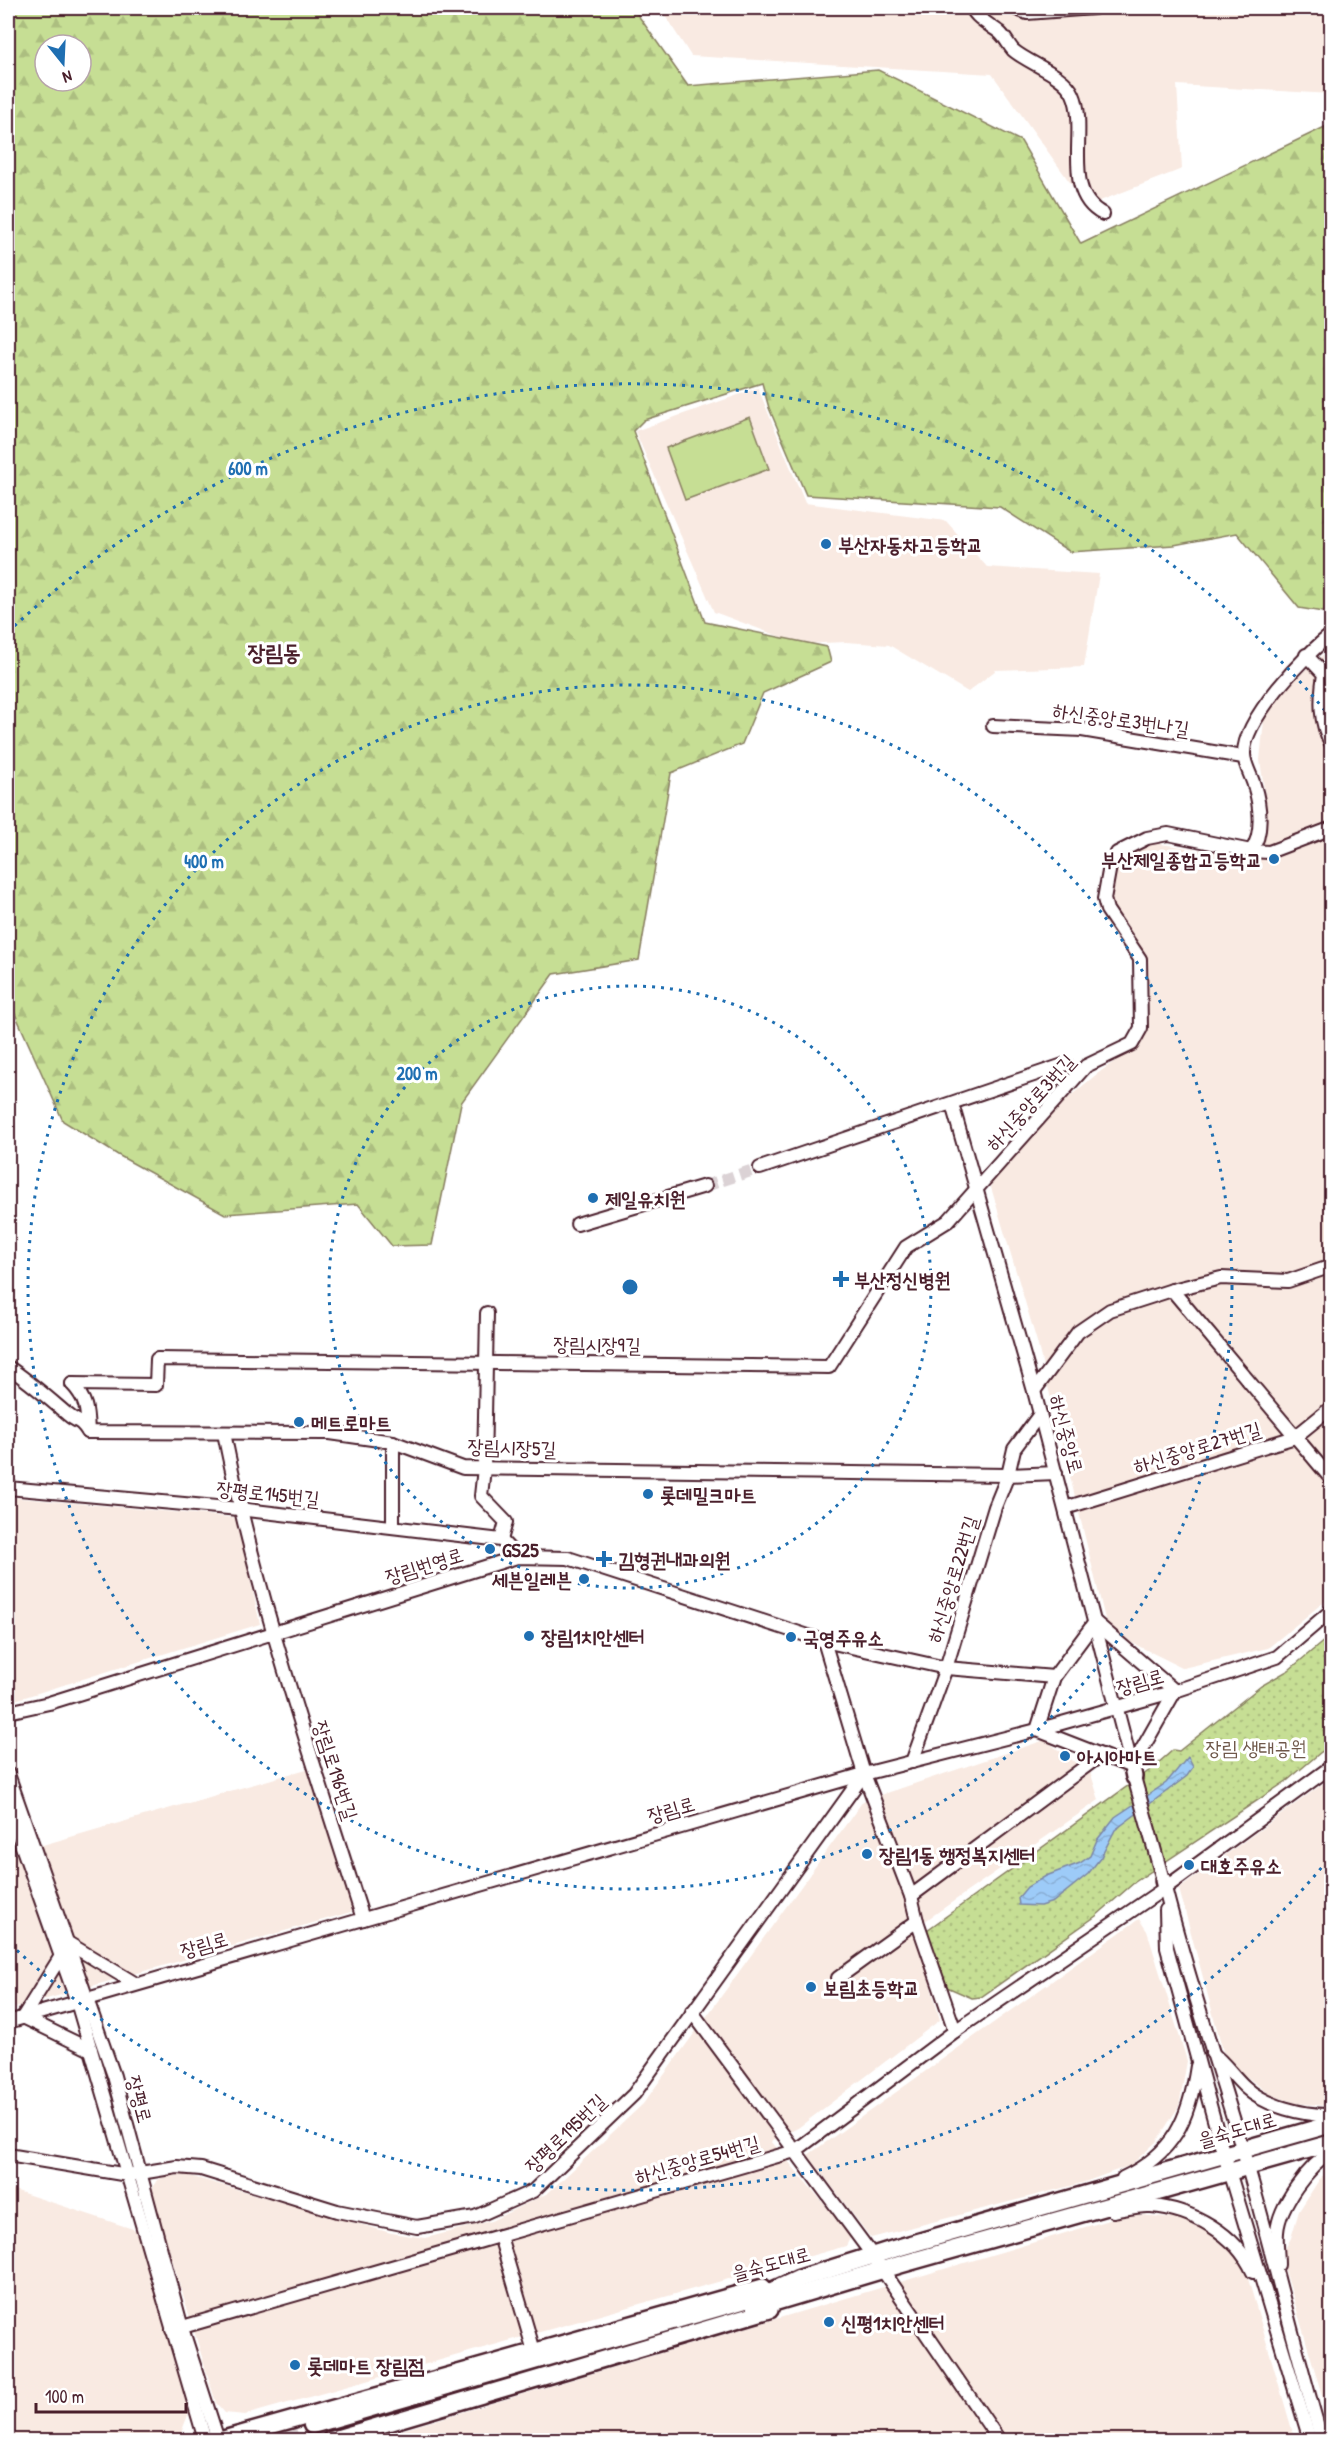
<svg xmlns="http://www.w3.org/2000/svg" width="1339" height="2448" viewBox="0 0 1339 2448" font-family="'Patrick Hand','Poor Story',sans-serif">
<defs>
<pattern id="grass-dots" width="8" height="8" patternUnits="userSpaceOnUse" patternTransform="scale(1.5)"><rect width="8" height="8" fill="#c6de94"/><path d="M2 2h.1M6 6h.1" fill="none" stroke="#acbe80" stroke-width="1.8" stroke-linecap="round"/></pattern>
<pattern id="forest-firs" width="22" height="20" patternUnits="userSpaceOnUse" patternTransform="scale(1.5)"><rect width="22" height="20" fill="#c6de94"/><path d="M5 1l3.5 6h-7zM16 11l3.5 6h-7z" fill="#acbe80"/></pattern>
<pattern id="water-waves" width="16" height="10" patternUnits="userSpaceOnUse" patternTransform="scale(1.5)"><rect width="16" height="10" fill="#9dcbf8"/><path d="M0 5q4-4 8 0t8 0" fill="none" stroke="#89aed5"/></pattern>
</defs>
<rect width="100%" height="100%" fill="#fff"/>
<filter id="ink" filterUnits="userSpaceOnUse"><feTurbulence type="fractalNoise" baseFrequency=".0167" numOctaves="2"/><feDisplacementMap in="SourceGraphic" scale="12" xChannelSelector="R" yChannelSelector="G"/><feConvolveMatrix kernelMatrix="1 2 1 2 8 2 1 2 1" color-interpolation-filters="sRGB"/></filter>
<g filter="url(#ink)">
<g fill="#f9eae2">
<polygon points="660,8 1331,8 1331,94 1177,85 1182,169 1087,206 992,74 691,56"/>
<polygon points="758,388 805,503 946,521 987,567 1099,574 1084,667 996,670 968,692 889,645 846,642 800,644 714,612 635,431"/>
<polygon points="1331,648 1331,1596 1268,1648 1183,1668 1108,1631 1037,1342 990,1184 1050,1113 1097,1074 1132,1049 1143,1033 1142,958 1110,902 1115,871 1122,855 1142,845 1153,843 1252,857 1256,856 1266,830 1265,795 1260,760 1264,720 1284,688"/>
<polygon points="8,1497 237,1518 260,1624 12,1701 8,1699"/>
<polygon points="1045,1740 1076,1763 1089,1768 1099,1800 915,1928 940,2020 798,2128 771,2141 851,2236 846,2246 245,2415 225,2413 216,2403 151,2190 157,2180 167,2176 186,2175 391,2233 426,2238 491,2221 548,2193 643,2104 863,1801"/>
<polygon points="310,1768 354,1906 351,1912 8,2010 8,1855"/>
<polygon points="1331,1778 1331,2105 1327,2106 1296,2103 1271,2095 1235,2068 1223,2051 1179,1889"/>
<polygon points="1139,1919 1147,1931 1187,2061 1179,2106 1156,2142 1131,2165 1082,2183 871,2238 808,2155"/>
<polygon points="1331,2168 1331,2426 1281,2256 1291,2238 1299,2211 1319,2180"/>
<polygon points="8,2188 139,2231 190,2410 179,2438 168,2440 8,2440"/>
<polygon points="1129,2214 1175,2218 1208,2229 1229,2245 1244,2265 1295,2440 369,2440"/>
</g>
<polygon fill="url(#grass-dots)" stroke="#887e60" stroke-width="1.5" points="1331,1635 1331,1746 1321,1752 1288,1780 1135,1882 1096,1916 981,1997 972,1998 940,1984 927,1930 1150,1770 1173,1750 1179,1751 1261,1686 1289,1670"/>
<path fill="url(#forest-firs)" stroke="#887e60" stroke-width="1.5" fill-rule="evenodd" d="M8 8H633L688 86 878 70 1021 141 1081 244 1331 124V611L1329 613 1299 608 1237 533 1174 545 1070 552 1000 507 806 495 769 408 762 383 644 420 633 431 705 622 827 647 831 662 763 693 742 744 671 773 639 960 554 974 461 1103 432 1245 392 1246 358 1204 225 1214 118 1155 63 1121 8 998ZM45 45H81V81H45Z"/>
<polygon fill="#c6de94" stroke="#887e60" stroke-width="1.5" points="750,417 769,469 685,500 666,448"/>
<polygon fill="url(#water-waves)" stroke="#7c86a6" stroke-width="1.5" points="1188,1757 1193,1767 1187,1776 1115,1830 1101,1857 1088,1874 1053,1902 1040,1906 1019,1905 1018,1898 1027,1887 1046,1876 1080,1863 1090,1856 1097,1840 1115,1817 1166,1783"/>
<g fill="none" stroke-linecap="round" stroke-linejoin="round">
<polyline stroke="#dbd2d5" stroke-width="12" stroke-dasharray="12 6" stroke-linecap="butt" points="705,1186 760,1168"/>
<polyline stroke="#dbd2d5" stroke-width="16" stroke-dasharray="16 8" stroke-linecap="butt" points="258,2440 312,2425"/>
<g stroke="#4a1f2b" stroke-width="16">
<g id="minor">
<path d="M972 8C976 18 990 25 999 32 1005 37 1008 44 1013 50 1029 64 1064 74 1073 94 1089 129 1060 192 1103 214"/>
<polyline points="1014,8 1027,13 1094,8"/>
<path d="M1306 655 1324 674C1320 700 1319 722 1332 745"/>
<polyline points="993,726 1082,730 1243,757"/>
<polyline points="1251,851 1269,852 1332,828"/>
<polyline points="952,1104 1034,1391 1132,1767"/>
<polyline points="760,1168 1066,1064"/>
<polyline points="577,1224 705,1186"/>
<polyline points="1172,1290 1332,1480"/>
<polyline points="487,1313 484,1468 481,1496 506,1522 501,1540"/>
<path d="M8 1367C29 1381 47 1397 67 1414 77 1423 79 1418 88 1432L330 1433 393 1442 463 1468 1008 1475 1056 1473"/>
<path d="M72 1384 156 1385 157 1359 829 1367 906 1247 948 1221 1086 1066 1132 1044 1141 1028 1140 959 1107 910 1104 899 1110 866 1117 853 1147 838 1168 834 1251 851C1264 834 1260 804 1254 785 1251 775 1244 764 1244 754 1243 720 1305 654 1332 634"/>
<path d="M72 1384C87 1400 87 1410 88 1432"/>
<polyline points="1034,1391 1078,1332 1110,1310 1172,1290 1221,1278 1288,1281 1332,1266"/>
<path d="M224 1433C257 1598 312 1758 363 1919"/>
<polyline points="8,1488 239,1509 501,1540 517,1557"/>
<polyline points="1065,1508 1295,1437 1332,1407"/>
<polyline points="393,1525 393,1442"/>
<polygon points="1095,1622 1175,1691 1132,1767 1037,1730 1054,1677"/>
<polyline points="824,1641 946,1668 1054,1677"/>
<polyline points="8,1712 49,1703 517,1557 568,1558 824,1641 864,1774 911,1896 917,1921"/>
<polyline points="912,1762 946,1668 995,1507 1008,1475 1014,1449 1040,1414"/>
<polyline points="8,1774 114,2076 182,2328 218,2440"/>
<polyline points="1134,1777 1163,1880"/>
<polyline points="8,1807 77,2002 205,2440"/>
<path d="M1165 1888C1189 1983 1221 2074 1248 2168 1274 2258 1295 2350 1322 2440"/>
<polyline points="911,1896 1101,1755"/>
<polyline points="1166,1910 1167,1948 1219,2138 1310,2440"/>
<polyline points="68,1943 136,1984"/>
<polyline points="61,1956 23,2017 91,2050"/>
<polyline points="838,1978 917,1921 955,2031"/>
<polyline points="692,2012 873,2256 999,2440"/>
<polyline points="8,2022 864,1774 1037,1730 1175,1691 1277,1657 1332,1610"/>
<path d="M1212 2053C1225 2063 1233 2076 1245 2087 1265 2106 1304 2116 1332 2115"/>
<polyline points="8,2155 128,2175 177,2167 201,2169 337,2211 417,2227 475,2217 533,2191 634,2094 864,1774"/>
<path d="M1123 2178C1174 2153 1189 2120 1197 2066"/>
<path d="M1113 2211C1125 2209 1139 2205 1151 2206 1192 2209 1236 2234 1253 2272"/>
<polyline points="500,2236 534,2351"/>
<path d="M1278 2265C1278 2254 1276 2243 1277 2232 1279 2205 1309 2165 1332 2152"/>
<polyline points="172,2330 795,2151 955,2031 1165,1888 1332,1766"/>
</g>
</g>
<g stroke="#4a1f2b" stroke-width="20">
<g id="major">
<polyline points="1132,1767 1134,1777"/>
<polyline points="1163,1880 1165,1888"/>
<polyline points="220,2440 763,2287"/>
<polyline points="330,2440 770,2310"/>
</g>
</g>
<g stroke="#4a1f2b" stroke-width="21">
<g id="highway">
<polyline points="755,2308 902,2264 1332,2143"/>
<polyline points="312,2425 763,2295 798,2279 897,2248 1332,2124"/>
</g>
</g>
<use href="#minor" stroke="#fff" stroke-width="12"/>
<use href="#major" stroke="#fff" stroke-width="15"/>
<use href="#highway" stroke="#fff" stroke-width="16"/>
</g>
</g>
<g fill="none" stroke="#1f6fb2" stroke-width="3" stroke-dasharray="3 6">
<circle cx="630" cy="1287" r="301"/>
<circle cx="630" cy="1287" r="602"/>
<path d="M1327 1861A903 903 0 0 1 8 1942M8 632A903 903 0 0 1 1327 713"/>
</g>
<g fill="#1f6fb2" stroke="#fff" stroke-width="2">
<circle cx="826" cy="544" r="6"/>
<circle cx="1274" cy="859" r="6"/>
<circle cx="593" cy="1198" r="6"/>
<path d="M838 1270h6v6h6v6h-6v6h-6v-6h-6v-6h6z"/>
<circle cx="299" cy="1422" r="6"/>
<circle cx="648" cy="1494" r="6"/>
<circle cx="490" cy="1549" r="6"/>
<path d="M601 1550h6v6h6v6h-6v6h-6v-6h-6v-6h6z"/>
<circle cx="584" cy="1579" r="6"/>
<circle cx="529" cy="1636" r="6"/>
<circle cx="791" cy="1637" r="6"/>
<circle cx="1065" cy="1756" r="6"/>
<circle cx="867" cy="1854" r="6"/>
<circle cx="1189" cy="1865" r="6"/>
<circle cx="811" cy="1987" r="6"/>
<circle cx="829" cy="2322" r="6"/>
<circle cx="295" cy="2365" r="6"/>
</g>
<g text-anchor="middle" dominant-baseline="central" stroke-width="6" stroke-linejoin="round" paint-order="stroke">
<g font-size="20" font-weight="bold" fill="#4a1f2b" stroke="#fff" text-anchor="start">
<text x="838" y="544">부산자동차고등학교</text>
<text x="1262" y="859" text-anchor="end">부산제일종합고등학교</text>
<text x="605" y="1198">제일유치원</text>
<text x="854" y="1279">부산정신병원</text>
<text x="311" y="1422">메트로마트</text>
<text x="660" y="1494">롯데밀크마트</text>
<text x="502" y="1549">GS25</text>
<text x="618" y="1559">김형권내과의원</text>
<text x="572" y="1579" text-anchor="end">세븐일레븐</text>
<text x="541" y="1636">장림1치안센터</text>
<text x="803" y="1637">국영주유소</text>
<text x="1077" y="1756">아시아마트</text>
<text x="879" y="1854">장림1동 행정복지센터</text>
<text x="1201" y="1865">대호주유소</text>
<text x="823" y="1987">보림초등학교</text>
<text x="841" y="2322">신평1치안센터</text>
<text x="307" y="2365">롯데마트 장림점</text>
</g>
<g font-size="20" fill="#4a1f2b" stroke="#fff">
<text transform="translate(1121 719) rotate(8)">하신중앙로3번나길</text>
<text transform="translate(1030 1102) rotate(-48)">하신중앙로3번길</text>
<text transform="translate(597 1344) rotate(1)">장림시장9길</text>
<text transform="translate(1067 1434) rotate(75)">하신중앙로</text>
<text transform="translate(512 1447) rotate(2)">장림시장5길</text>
<text transform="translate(1197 1447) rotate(-17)">하신중앙로27번길</text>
<text transform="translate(268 1493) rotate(6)">장평로145번길</text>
<text transform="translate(424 1565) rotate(-17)">장림번영로</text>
<text transform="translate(952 1579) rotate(-73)">하신중앙로22번길</text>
<text transform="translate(1140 1681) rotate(-16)">장림로</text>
<text transform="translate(336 1770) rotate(72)">장림로196번길</text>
<text transform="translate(671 1809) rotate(-16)">장림로</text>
<text transform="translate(204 1944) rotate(-16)">장림로</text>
<text transform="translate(140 2099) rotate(75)">장평로</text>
<text transform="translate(1237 2129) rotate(-16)">을숙도대로</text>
<text transform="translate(565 2133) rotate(-44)">장평로195번길</text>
<text transform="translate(697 2159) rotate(-16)">하신중앙로54번길</text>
<text transform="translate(771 2263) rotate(-15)">을숙도대로</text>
</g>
<g font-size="20" fill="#6f584a" stroke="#fff">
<text x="1256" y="1747">장림 생태공원</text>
</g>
<g font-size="22" font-weight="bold" fill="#4a1f2b" stroke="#fff">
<text x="274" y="652">장림동</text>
</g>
</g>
<circle cx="630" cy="1287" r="9" fill="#1f6fb2" stroke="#fff" stroke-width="3"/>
<g font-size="18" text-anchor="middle" font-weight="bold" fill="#1f6fb2" stroke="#fff" stroke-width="6" stroke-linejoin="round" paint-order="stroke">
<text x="248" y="475">600 m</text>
<text x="204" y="868">400 m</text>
<text x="417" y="1080">200 m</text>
</g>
<rect width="1339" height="2448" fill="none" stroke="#fff" stroke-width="30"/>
<rect x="15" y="15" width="1309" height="2418" fill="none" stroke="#4a1f2b" stroke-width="2" filter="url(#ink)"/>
<g transform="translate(63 63) rotate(162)"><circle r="28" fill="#ffffff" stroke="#b7a5aa" stroke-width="1.5"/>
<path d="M0-4.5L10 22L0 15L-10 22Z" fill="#1f6fb2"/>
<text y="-9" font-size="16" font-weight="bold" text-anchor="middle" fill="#4a1f2b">N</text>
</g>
<path d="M36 2403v9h150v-9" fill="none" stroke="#4a1f2b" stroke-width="3"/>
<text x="45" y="2403" font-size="18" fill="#4a1f2b" stroke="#ffffff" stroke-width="4.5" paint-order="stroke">100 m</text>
</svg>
